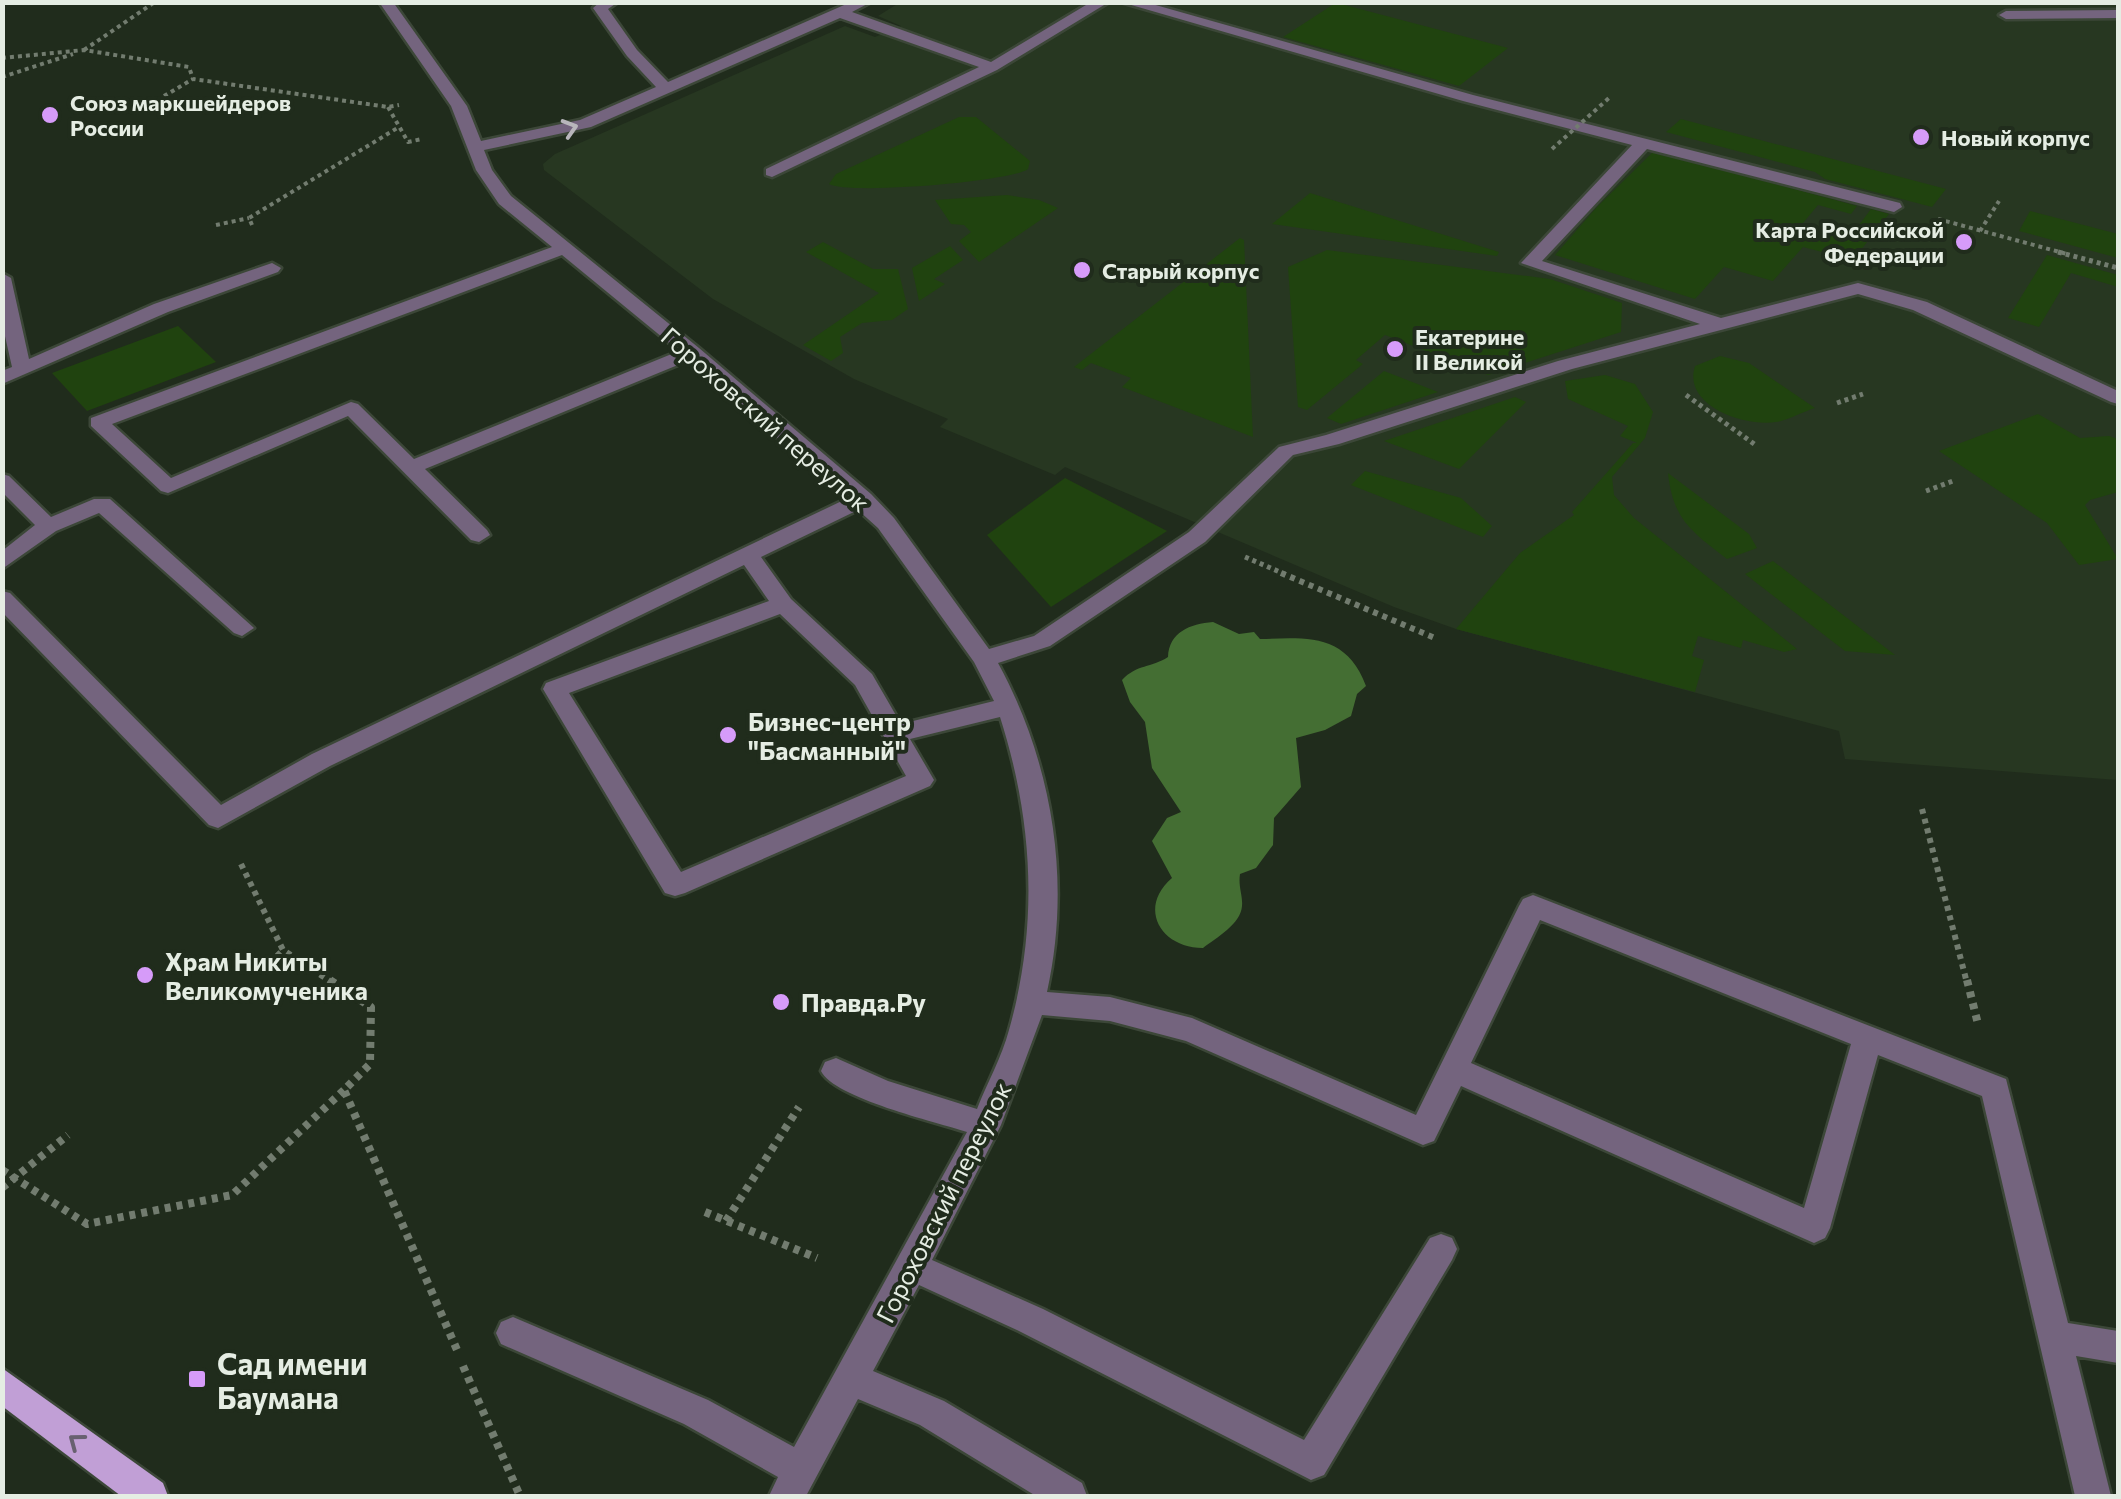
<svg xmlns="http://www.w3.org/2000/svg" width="2121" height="1499" viewBox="0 0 2121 1499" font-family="Commissioner,sans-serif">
<rect width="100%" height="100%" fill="#202c1c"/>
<polygon fill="#273721" points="899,3 2118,3 2118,780 1845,759 1839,731 1456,629 1394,607 1065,467 1055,475 940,427 948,419 854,379 713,299 544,170 543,164 555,154 845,26 875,37 901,26 878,16"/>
<g fill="#20430f">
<polygon points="1337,2 1337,3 1508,48 1459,86 1283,37"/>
<path d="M959 117H976L1030 161 1028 169C1011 182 847 195 829 184L836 174Z"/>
<polygon points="1681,119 1946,189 1932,207 1825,179 1815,172 1666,132"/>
<polygon points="1654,151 1857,206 1851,214 1818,205 1803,223 1850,237 1871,209 1889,214 1853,260 1803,247 1773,281 1724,267 1695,299 1555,255 1596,208"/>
<polygon points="1310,193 1499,252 1497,256 1272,224"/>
<polygon points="1007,195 1039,200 1058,208 979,262 959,241 971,232 964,225 951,224 935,200"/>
<polygon points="2030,211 2118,234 2118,258 2019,231"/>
<polygon points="1240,238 1244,240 1253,437 1122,387 1131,378 1091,363 1082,370 1074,367"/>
<polygon points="823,242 873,269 898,269 908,309 892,320 862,323 840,337 843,353 831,361 803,345 879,293 806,252"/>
<polygon points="950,246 963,260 934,279 945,284 919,301 912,268"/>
<polygon points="1327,250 1550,279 1622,303 1621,332 1488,375 1385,335 1356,360 1363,364 1307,410 1298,407 1288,267"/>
<polygon points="2047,255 2118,275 2118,287 2071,273 2039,327 2008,318"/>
<polygon points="178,326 216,362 87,411 52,373"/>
<path d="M1720 356 1749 363 1815 408C1802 412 1789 420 1776 422 1745 427 1682 406 1695 366Z"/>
<polygon points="1384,371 1438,392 1341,424 1327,418"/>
<polygon points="1605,375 1635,384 1653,412 1645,438 1612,477 1614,495 1634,518 1797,649 1784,652 1743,640 1741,648 1698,636 1692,656 1704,660 1695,692 1456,629 1520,553 1574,515 1572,512 1633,443 1637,443 1620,436 1628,426 1568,399 1565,381"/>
<polygon points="1515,397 1526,402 1459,469 1384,441"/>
<polygon points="2038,414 2080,438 2109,436 2118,439 2118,492 2090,500 2085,505 2118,559 2079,565 2047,523 1939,451"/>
<polygon points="1365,471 1461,498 1492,526 1483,537 1351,485"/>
<path d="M1668 473 1749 534 1757 548 1727 559C1692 532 1673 520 1668 473Z"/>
<polygon points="1065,478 1167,531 1051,607 987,535"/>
<polygon points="1773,561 1895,655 1845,651 1745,574"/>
</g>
<path fill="#446e33" d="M1213 622 1239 634 1254 632 1260 639C1305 638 1346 632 1366 686L1357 694 1351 716 1325 730 1296 738 1301 787 1274 818 1273 845 1256 868 1240 874C1238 887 1243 895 1242 906 1241 924 1216 938 1203 948 1161 948 1137 908 1172 878L1152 841 1167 818 1181 812 1152 768 1145 722 1130 702 1122 680C1137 664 1151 668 1168 657 1169 632 1190 624 1213 622Z"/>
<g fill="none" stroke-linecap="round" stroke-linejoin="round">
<g stroke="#3c4738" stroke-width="5">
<g id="minor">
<path d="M379 2H393L467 106 481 141 580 120 656 87 627 56 593 8 600 2H618L608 9 637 50 668 82 851 2H871L852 12 991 62 1091 2H1109L997 70 772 177 766 175V169L979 67 840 18 591 127 484 150 492 170 511 196 699 348 871 494 894 518 989 649 1034 636 1189 532 1279 447 1326 435 1558 361 1700 324 1521 263 1632 145 1463 101 1121 2H1145L1473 95 1900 203 1902 207 1894 212 1647 149 1542 261 1721 318 1858 283 1927 302 2118 391V404L2111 402 1913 310 1858 294 1572 369 1339 444 1293 455 1205 542 1050 646 998 663C1052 762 1072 880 1047 992L1110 997 1192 1018 1416 1115 1519 906 1523 899 1533 895 2006 1079 2068 1323 2118 1331V1363L2076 1356 2111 1496H2075L1982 1096 1878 1055 1830 1228 1825 1238 1814 1243 1461 1086 1434 1141 1423 1145 1186 1041 1110 1021 1042 1015 1001 1125 932 1260 1043 1309 1304 1440 1430 1238 1441 1234 1452 1238 1457 1249 1452 1260 1324 1475 1311 1480 1019 1331 919 1285 873 1371 944 1401 1082 1483 1087 1496H1036L920 1425 858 1399 806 1496H769L778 1477 684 1424 501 1344 496 1333 501 1322 513 1317 708 1400 794 1447 967 1132C936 1122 834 1098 821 1071L825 1062 836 1058 888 1081 977 1109C987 1083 1002 1057 1009 1030 1039 924 1033 820 1000 717L910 739 934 780 930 786 685 893 675 896 665 893 543 689 546 683 769 601 744 565 330 766 218 828 209 825 2 612V591L10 593 221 805 312 754 846 499 690 360 425 469 487 530 490 535 479 542 471 540 348 416 168 493 161 491 91 426V418L552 247 499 204 476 170 451 106ZM562 255 679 351 414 459 358 404 351 402 171 478 112 424ZM858 510 878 528 974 662 994 701 901 724 872 674 791 599 761 557ZM780 614 855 685 906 776 681 872 569 693ZM1540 920 1851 1044 1804 1208 1471 1063Z"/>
<polygon points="2118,10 2118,18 2006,19 1999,15 2006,11"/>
<polygon points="272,263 281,268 278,272 168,312 2,384 2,371 12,367 2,323 2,273 11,278 29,359 154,304"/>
<polygon points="2,474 9,476 51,517 94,499 110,499 254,628 242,636 234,633 99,513 56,531 2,569 2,551 35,525 2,492"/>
</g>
</g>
<g stroke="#3c4738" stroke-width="5">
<polygon id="major" points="2,1368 163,1483 168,1496 121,1496 2,1406"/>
</g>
<g stroke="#727c6f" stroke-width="4" stroke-dasharray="4 4" stroke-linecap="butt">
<polyline points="84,50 155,2"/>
<polyline points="2,58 84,50 189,67 193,79 388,107 399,105"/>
<polyline points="2,77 73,54"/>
<polyline points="164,96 193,79"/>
<polyline points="388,107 408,142 422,139"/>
<polyline points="1938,219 2067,254"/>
<polyline points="216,225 249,218"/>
<polyline points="252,225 249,218 399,127"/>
<polyline points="1980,231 1999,201"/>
</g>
<g stroke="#727c6f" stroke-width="5" stroke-dasharray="4 4" stroke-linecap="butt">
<polyline points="2058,252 2118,268"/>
<polyline points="1686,395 1757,446"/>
<polyline points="1837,403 1863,394"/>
<polyline points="1926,491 1953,481"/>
<polyline points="1245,557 1287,575"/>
</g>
<g stroke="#727c6f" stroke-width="6" stroke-dasharray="5 5" stroke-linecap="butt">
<polyline points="1281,573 1435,638"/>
<polyline points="1922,809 1967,983"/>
<polyline points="241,864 283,950 333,983"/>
<polyline points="270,963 283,950"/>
</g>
<g stroke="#727c6f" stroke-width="8" stroke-dasharray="6 6" stroke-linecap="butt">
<polyline points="330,980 371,1007 370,1064 344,1090 457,1350"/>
<polyline points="1967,980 1978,1024"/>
<polyline points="2,1170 87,1224 232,1195 344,1090"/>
<polyline points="2,1188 68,1135"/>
<polyline points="705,1212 817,1258"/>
<polyline points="726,1221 799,1107"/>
<polyline points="463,1366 520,1496"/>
</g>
<use href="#minor" fill="#74647e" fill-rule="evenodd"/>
<use href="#major" fill="#c19fd6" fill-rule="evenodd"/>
<polyline stroke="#727c6f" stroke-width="4" stroke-dasharray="4 4" stroke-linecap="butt" points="1552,149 1609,98"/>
</g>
<defs><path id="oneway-chevron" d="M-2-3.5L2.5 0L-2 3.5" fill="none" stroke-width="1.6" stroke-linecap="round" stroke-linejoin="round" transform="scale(2.5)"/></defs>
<use stroke="#b8b6bb" href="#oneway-chevron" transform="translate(570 128) rotate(-17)"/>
<use stroke="#686070" href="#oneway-chevron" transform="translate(76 1441) rotate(-143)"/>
<g fill="#d69bf9" stroke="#202c1c" stroke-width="4">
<circle cx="50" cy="115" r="10"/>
<circle cx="1921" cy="137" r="10"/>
<circle cx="1964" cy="242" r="10"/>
<circle cx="1082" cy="270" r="10"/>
<circle cx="1395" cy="349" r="10"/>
<circle cx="728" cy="735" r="10"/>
<circle cx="145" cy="975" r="10"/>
<circle cx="781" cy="1002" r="10"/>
<rect x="187" y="1369" width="20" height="20" rx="5"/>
</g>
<g text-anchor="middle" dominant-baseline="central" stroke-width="8" stroke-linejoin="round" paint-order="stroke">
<g font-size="22" font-weight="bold" fill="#e5ede3" stroke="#202c1c" text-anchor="start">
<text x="70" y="102">Союз маркшейдеров<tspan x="70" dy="25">России</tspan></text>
<text x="1941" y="137">Новый корпус</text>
<text x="1944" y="229" text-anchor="end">Карта Российской<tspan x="1944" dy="25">Федерации</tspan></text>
<text x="1102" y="270">Старый корпуc</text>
<text x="1415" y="336">Екатерине<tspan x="1415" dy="25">II Великой</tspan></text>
</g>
<g font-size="25" fill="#e5ede3" stroke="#202c1c">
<text transform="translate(766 419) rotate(41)">Гороховский переулок</text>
<text transform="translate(943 1202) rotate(-63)">Гороховский переулок</text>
</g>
<g font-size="25" font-weight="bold" fill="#e5ede3" stroke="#202c1c" text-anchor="start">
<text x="748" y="721">Бизнес-центр<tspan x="748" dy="29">"Басманный"</tspan></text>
<text x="165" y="961">Храм Никиты<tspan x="165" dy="29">Великомученика</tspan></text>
<text x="801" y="1002">Правда.Ру</text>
</g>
<g font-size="30" font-weight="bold" fill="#e5ede3" stroke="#202c1c" text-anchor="start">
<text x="217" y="1362">Сад имени<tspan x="217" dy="34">Баумана</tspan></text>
</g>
</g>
<rect width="2121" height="1499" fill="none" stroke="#e5ede3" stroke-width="10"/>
</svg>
